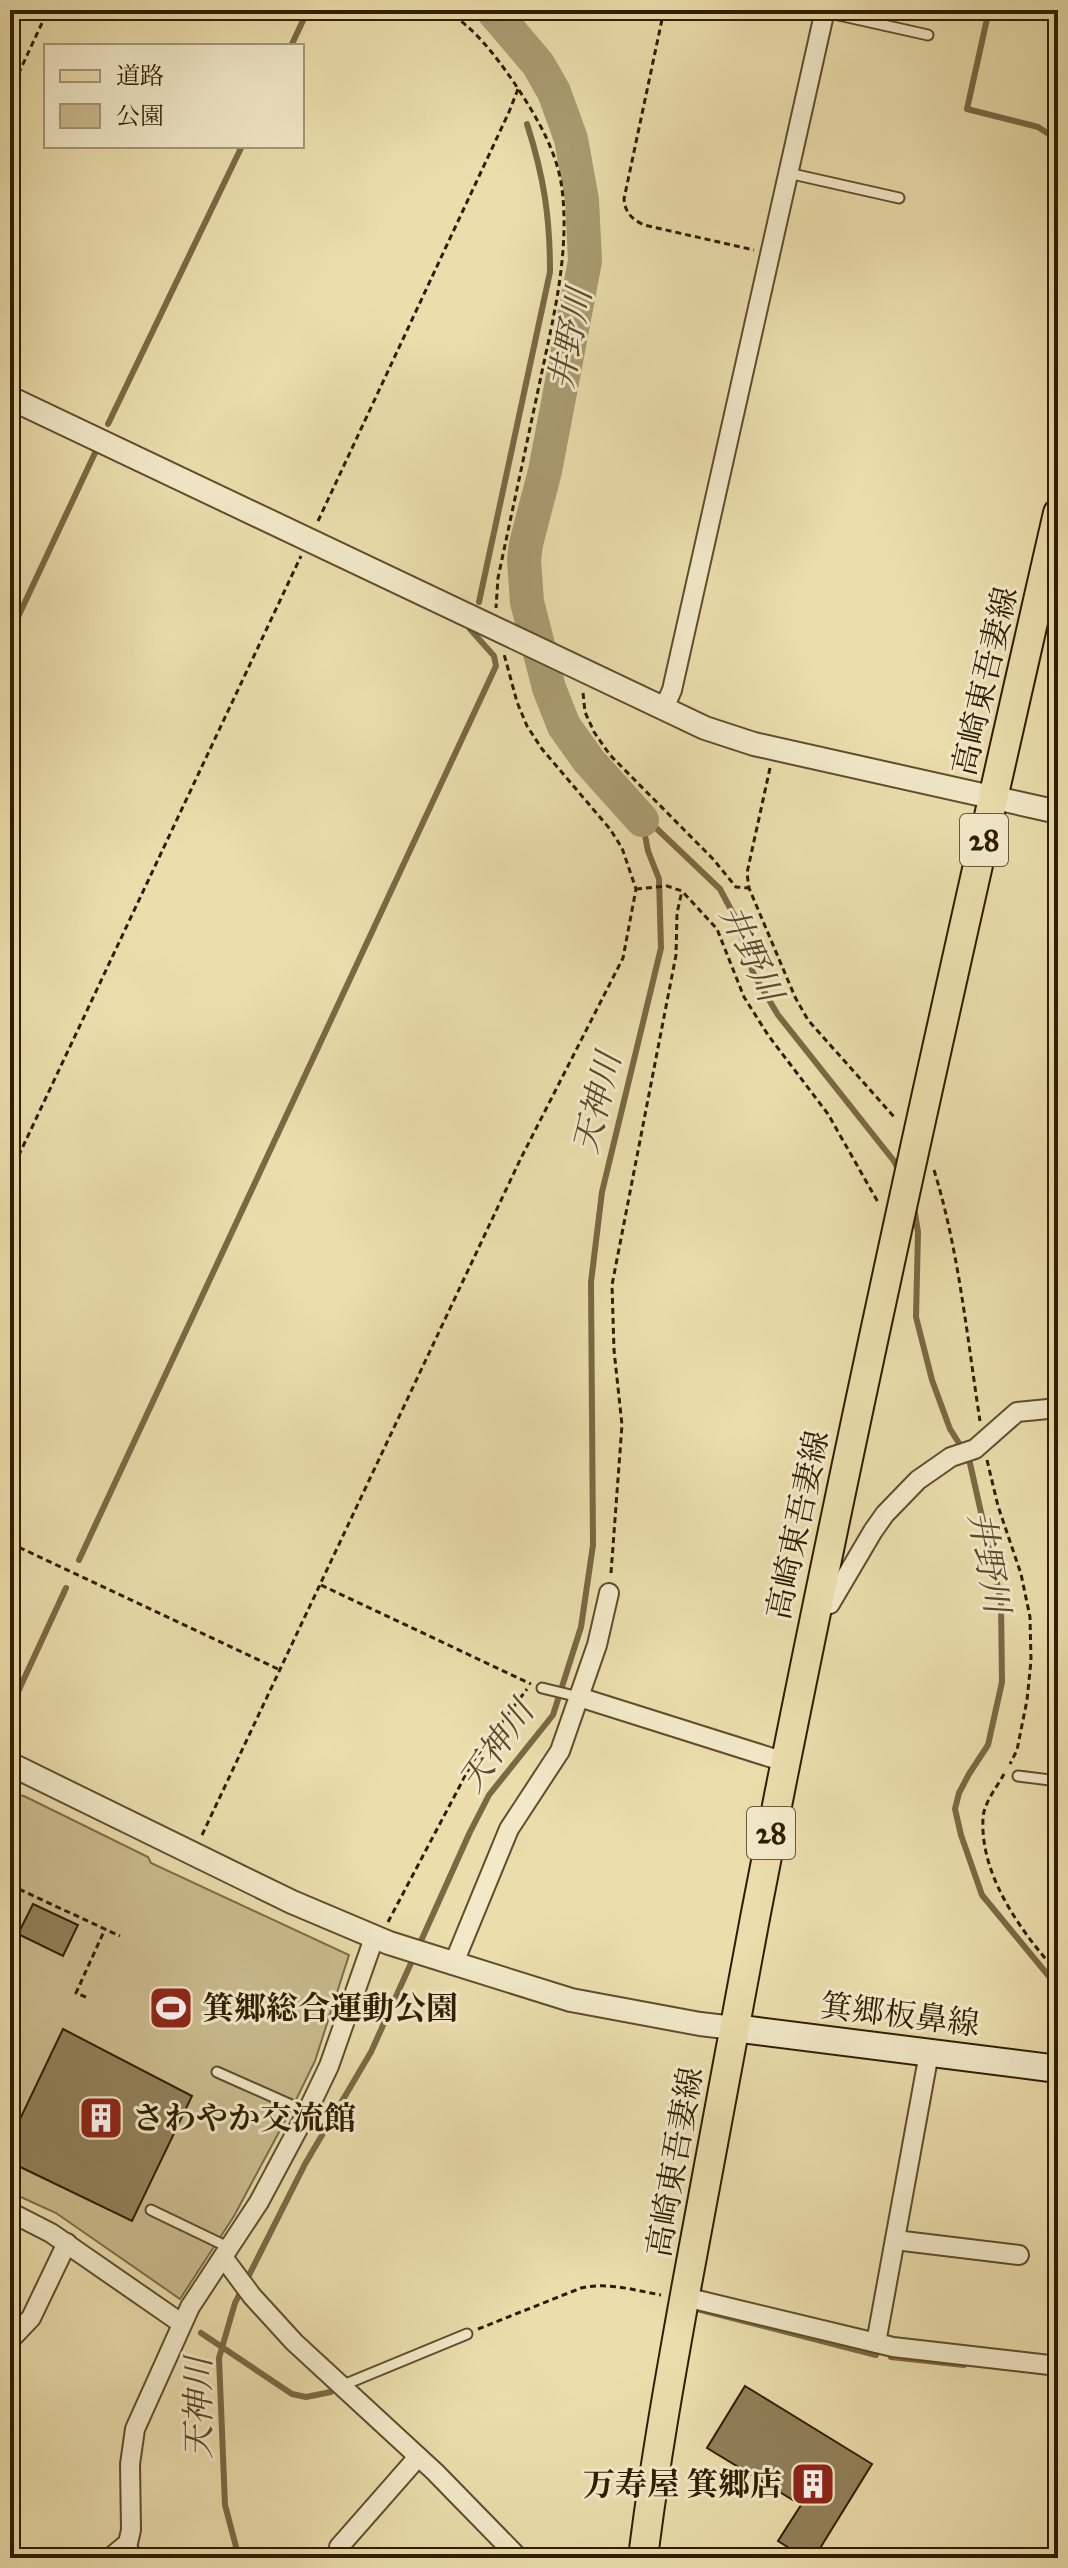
<svg xmlns="http://www.w3.org/2000/svg" width="1068" height="2568" viewBox="0 0 1068 2568" font-family="'IM FELL Great Primer','Noto Serif JP',serif">
<rect width="100%" height="100%" fill="#ebddac"/>
<filter id="stains"><feTurbulence type="fractalNoise" baseFrequency=".0025" numOctaves="4"/><feColorMatrix values="0 0 0 0 .2 0 0 0 0 .09 0 0 0 0 .02 0 0 0 .5 -.17"/></filter>
<radialGradient id="worn" r=".72"><stop offset=".6" stop-color="#630" stop-opacity="0"/><stop offset="1" stop-color="#630" stop-opacity=".3"/></radialGradient>
<polygon fill="#cbbc8f" stroke="#7e6c48" stroke-width="2" points="10,1793 24,1796 148,1857 151,1863 349,1955 315,2061 293,2106 234,2216 180,2299 56,2213 10,2192"/>
<g fill="none" stroke-linecap="round" stroke-linejoin="round">
<g stroke="#7a6945" stroke-width="6">
<polyline points="989,10 967,109 1038,127 1058,140"/>
<polyline points="291,46 308,10"/>
<polyline points="108,424 242,146"/>
<path d="M479 602 550 272C550 217 544 177 527 124"/>
<polyline points="10,634 95,453"/>
<polyline points="642,820 655,827 720,889 737,921 753,973 778,1015 894,1161 900,1173"/>
<polyline points="913,1201 918,1232 916,1317 932,1380 950,1429 969,1459 1001,1601 1002,1682 988,1745 969,1774 959,1793 955,1809 961,1835 982,1895 1052,1980 1058,1996"/>
<polyline points="79,1560 496,666 494,656 470,629"/>
<polyline points="10,1709 66,1588"/>
<polyline points="697,2309 876,2355"/>
<polyline points="201,2333 292,2394 306,2397 331,2392"/>
<polyline points="891,2357 964,2365"/>
<polyline points="239,2558 225,2505 219,2358 235,2303 305,2164 371,2052 470,1832 489,1795 553,1715 581,1627 593,1545 591,1282 602,1192 661,948 659,879 648,851 642,820"/>
</g>
<polyline stroke="#ab9c72" stroke-width="34" points="492,10 538,64 554,92 571,139 582,200 585,261 545,471 526,544 524,560 527,602 549,688 564,726 589,761 642,820"/>
</g>
<g fill="#91815a" stroke="#301d01" stroke-width="2">
<polygon points="33,1904 78,1925 63,1956 18,1934"/>
<polygon points="63,2029 192,2096 132,2221 10,2162 10,2140"/>
<polygon points="745,2386 872,2464 814,2558 805,2558 778,2541 801,2505 707,2448"/>
</g>
<g fill="none" stroke-linecap="round" stroke-linejoin="round">
<g stroke="#5f4d2c" stroke-width="13">
<g id="service">
<polyline points="825,12 928,35"/>
<polyline points="788,173 899,198"/>
<polyline points="542,1688 579,1697"/>
<polyline points="1018,1776 1058,1781"/>
<polyline points="217,2072 307,2112"/>
<polyline points="151,2210 230,2248"/>
<polyline points="341,2386 467,2334"/>
<polyline points="128,2543 141,2558"/>
</g>
</g>
<g stroke="#5f4d2c" stroke-width="22">
<g id="minor">
<polyline points="664,708 672,690 825,10"/>
<polyline points="816,1605 830,1604 873,1531 885,1514 918,1480 951,1457 975,1449 1017,1412 1058,1408"/>
<polyline points="579,1697 785,1762"/>
<polyline points="453,1965 509,1829 560,1751 597,1645 609,1593"/>
<polyline points="10,2212 51,2233 181,2323"/>
<polyline points="895,2240 1019,2255"/>
<polyline points="223,2257 252,2296 294,2342 435,2472 519,2558"/>
<polyline points="685,2297 893,2347 1058,2366"/>
<polyline points="10,2340 31,2318 67,2243"/>
<polyline points="876,2343 929,2053"/>
<polyline points="339,2547 418,2457"/>
<polyline points="110,2558 128,2543 131,2530 130,2464 135,2429 190,2307 259,2202 307,2112 329,2066 374,1938"/>
</g>
</g>
<g stroke="#5f4d2c" stroke-width="26">
<g id="tertiary">
<polyline points="10,398 705,728 754,744 1058,812"/>
<polyline points="10,1764 292,1902 389,1943 571,2000 700,2024 734,2028"/>
</g>
</g>
<g stroke="#301d01" stroke-width="30">
<polyline id="secondary" points="734,2028 1058,2069"/>
</g>
<g stroke="#301d01" stroke-width="32">
<path id="primary" d="M643 2558C654 2468 670 2378 686 2289 709 2165 732 2041 755 1918 846 1447 951 980 1058 513"/>
</g>
<g stroke="#301d01" stroke-width="3" stroke-dasharray="6 4" stroke-linecap="butt">
<path d="M445 10C475 28 495 55 515 84 536 116 557 150 562 189 570 253 553 319 540 381 526 447 512 512 498 578L496 608"/>
<path d="M664 10 624 199C625 213 632 219 644 225L754 250"/>
<polyline points="10,92 48,10"/>
<polyline points="318,521 509,112 518,89"/>
<polyline points="583,693 585,712 594,732 610,755 713,859 736,887 749,888"/>
<polyline points="770,768 747,873 749,888 795,997 808,1020 896,1119"/>
<polyline points="636,889 667,886 682,891 717,929 744,997 768,1035 828,1114 879,1204"/>
<path d="M934 1170C959 1251 967 1337 980 1421"/>
<polyline points="10,1174 301,556"/>
<polyline points="987,1460 998,1506 1021,1574 1030,1617 1031,1661 1027,1700 1017,1750 1010,1764"/>
<polyline points="10,1543 280,1670"/>
<polyline points="611,1573 622,1425 614,1350 612,1285 676,955 677,913 682,891"/>
<polyline points="321,1585 531,1684"/>
<path d="M1004 1774C997 1787 983 1804 983 1819 980 1876 1022 1933 1058 1973"/>
<polyline points="202,1835 520,1160 623,958 636,889 622,848 610,829 542,749 527,726 517,702 504,654"/>
<polyline points="10,1885 120,1936"/>
<polyline points="388,1922 473,1761 527,1689"/>
<polyline points="86,1997 76,1993 105,1929"/>
<path d="M478 2329 581 2288C608 2282 634 2290 661 2295"/>
</g>
<use href="#service" stroke="#f2e9c9" stroke-width="9"/>
<use href="#minor" stroke="#f2e9c9" stroke-width="18"/>
<use href="#tertiary" stroke="#f2e9c9" stroke-width="22"/>
<use href="#secondary" stroke="#f2e9c9" stroke-width="26"/>
<use href="#primary" stroke="#ebddac" stroke-width="28"/>
</g>
<defs>
<g id="stadium-square" transform="scale(2.3)"><rect x="-9" y="-9" width="18" height="18" rx="4" fill="#8f2418" stroke="#f2e9c9"/><path d="M0-5a6.5 5 0 1 0 0 10a6.5 5 0 1 0 0-10ZM-3.5-1.8h7v3.6h-7Z" fill="#fff"/></g>
<g id="building-square" transform="scale(2.3)"><rect x="-9" y="-9" width="18" height="18" rx="4" fill="#8f2418" stroke="#f2e9c9"/><path d="M-4-6H4V6H1V3H-1V6H-4ZM-2.5-4.3h1.7v1.8h-1.7ZM.8-4.3h1.7v1.8H.8ZM-2.5-1h1.7V.8h-1.7ZM.8-1h1.7V.8H.8Z" fill="#fff"/></g>
</defs>
<g fill-rule="evenodd">
<use href="#stadium-square" x="171" y="2008"/>
<use href="#building-square" x="101" y="2118"/>
<use href="#building-square" x="813" y="2484"/>
</g>
<g text-anchor="middle" dominant-baseline="central" stroke-width="6" stroke-linejoin="round" paint-order="stroke">
<g fill="#f2e9c9" stroke="#6a5a3d" stroke-width="2">
<rect x="960" y="814" width="48" height="52" rx="6"/>
<rect x="747" y="1807" width="48" height="52" rx="6"/>
</g>
<g font-size="30" font-weight="bold" fill="#301d01">
<text x="984" y="840">28</text>
<text x="771" y="1833">28</text>
</g>
<g font-size="32" fill="#301d01" stroke="#f2e9c9">
<text transform="translate(985 681) rotate(-77)">高崎東吾妻線</text>
<text transform="translate(798 1525) rotate(-78)">高崎東吾妻線</text>
<text transform="translate(900 2015) rotate(7)">箕郷板鼻線</text>
<text transform="translate(675 2162) rotate(-80)">高崎東吾妻線</text>
</g>
<g font-size="32" font-weight="bold" fill="#301d01" stroke="#f2e9c9" text-anchor="start">
<text x="202" y="2008">箕郷総合運動公園</text>
<text x="132" y="2118">さわやか交流館</text>
<text x="782" y="2484" text-anchor="end">万寿屋 箕郷店</text>
</g>
<g font-size="34" font-style="italic" fill="#5b4929" stroke="#f2e9c9">
<text transform="translate(570 339) rotate(-79)">井野川</text>
<text transform="translate(751 953) rotate(65)">井野川</text>
<text transform="translate(597 1103) rotate(-76)">天神川</text>
<text transform="translate(989 1562) rotate(80)">井野川</text>
<text transform="translate(496 1746) rotate(-55)">天神川</text>
<text transform="translate(198 2408) rotate(-90)">天神川</text>
</g>
</g>
<rect width="1068" height="2568" fill="none" stroke="#ebddac" stroke-width="40"/>
<rect x="12" y="12" width="1044" height="2544" fill="none" stroke="#301d01" stroke-width="4"/>
<rect x="20" y="20" width="1028" height="2528" fill="none" stroke="#301d01" stroke-width="2"/>
<rect x="44" y="44" width="260" height="104" fill="#f2e9c9" stroke="#a49779" stroke-width="2"/>
<rect x="60" y="70" width="40" height="12" fill="#ebddac" stroke="#a49779" stroke-width="2"/>
<text x="116" y="84" font-size="24" fill="#301d01">道路</text>
<rect x="60" y="104" width="40" height="24" fill="#cbbc8f" stroke="#a49779" stroke-width="2"/>
<text x="116" y="124" font-size="24" fill="#301d01">公園</text>
<rect width="100%" height="100%" filter="url(#stains)"/>
<rect width="100%" height="100%" fill="url(#worn)"/>
</svg>
